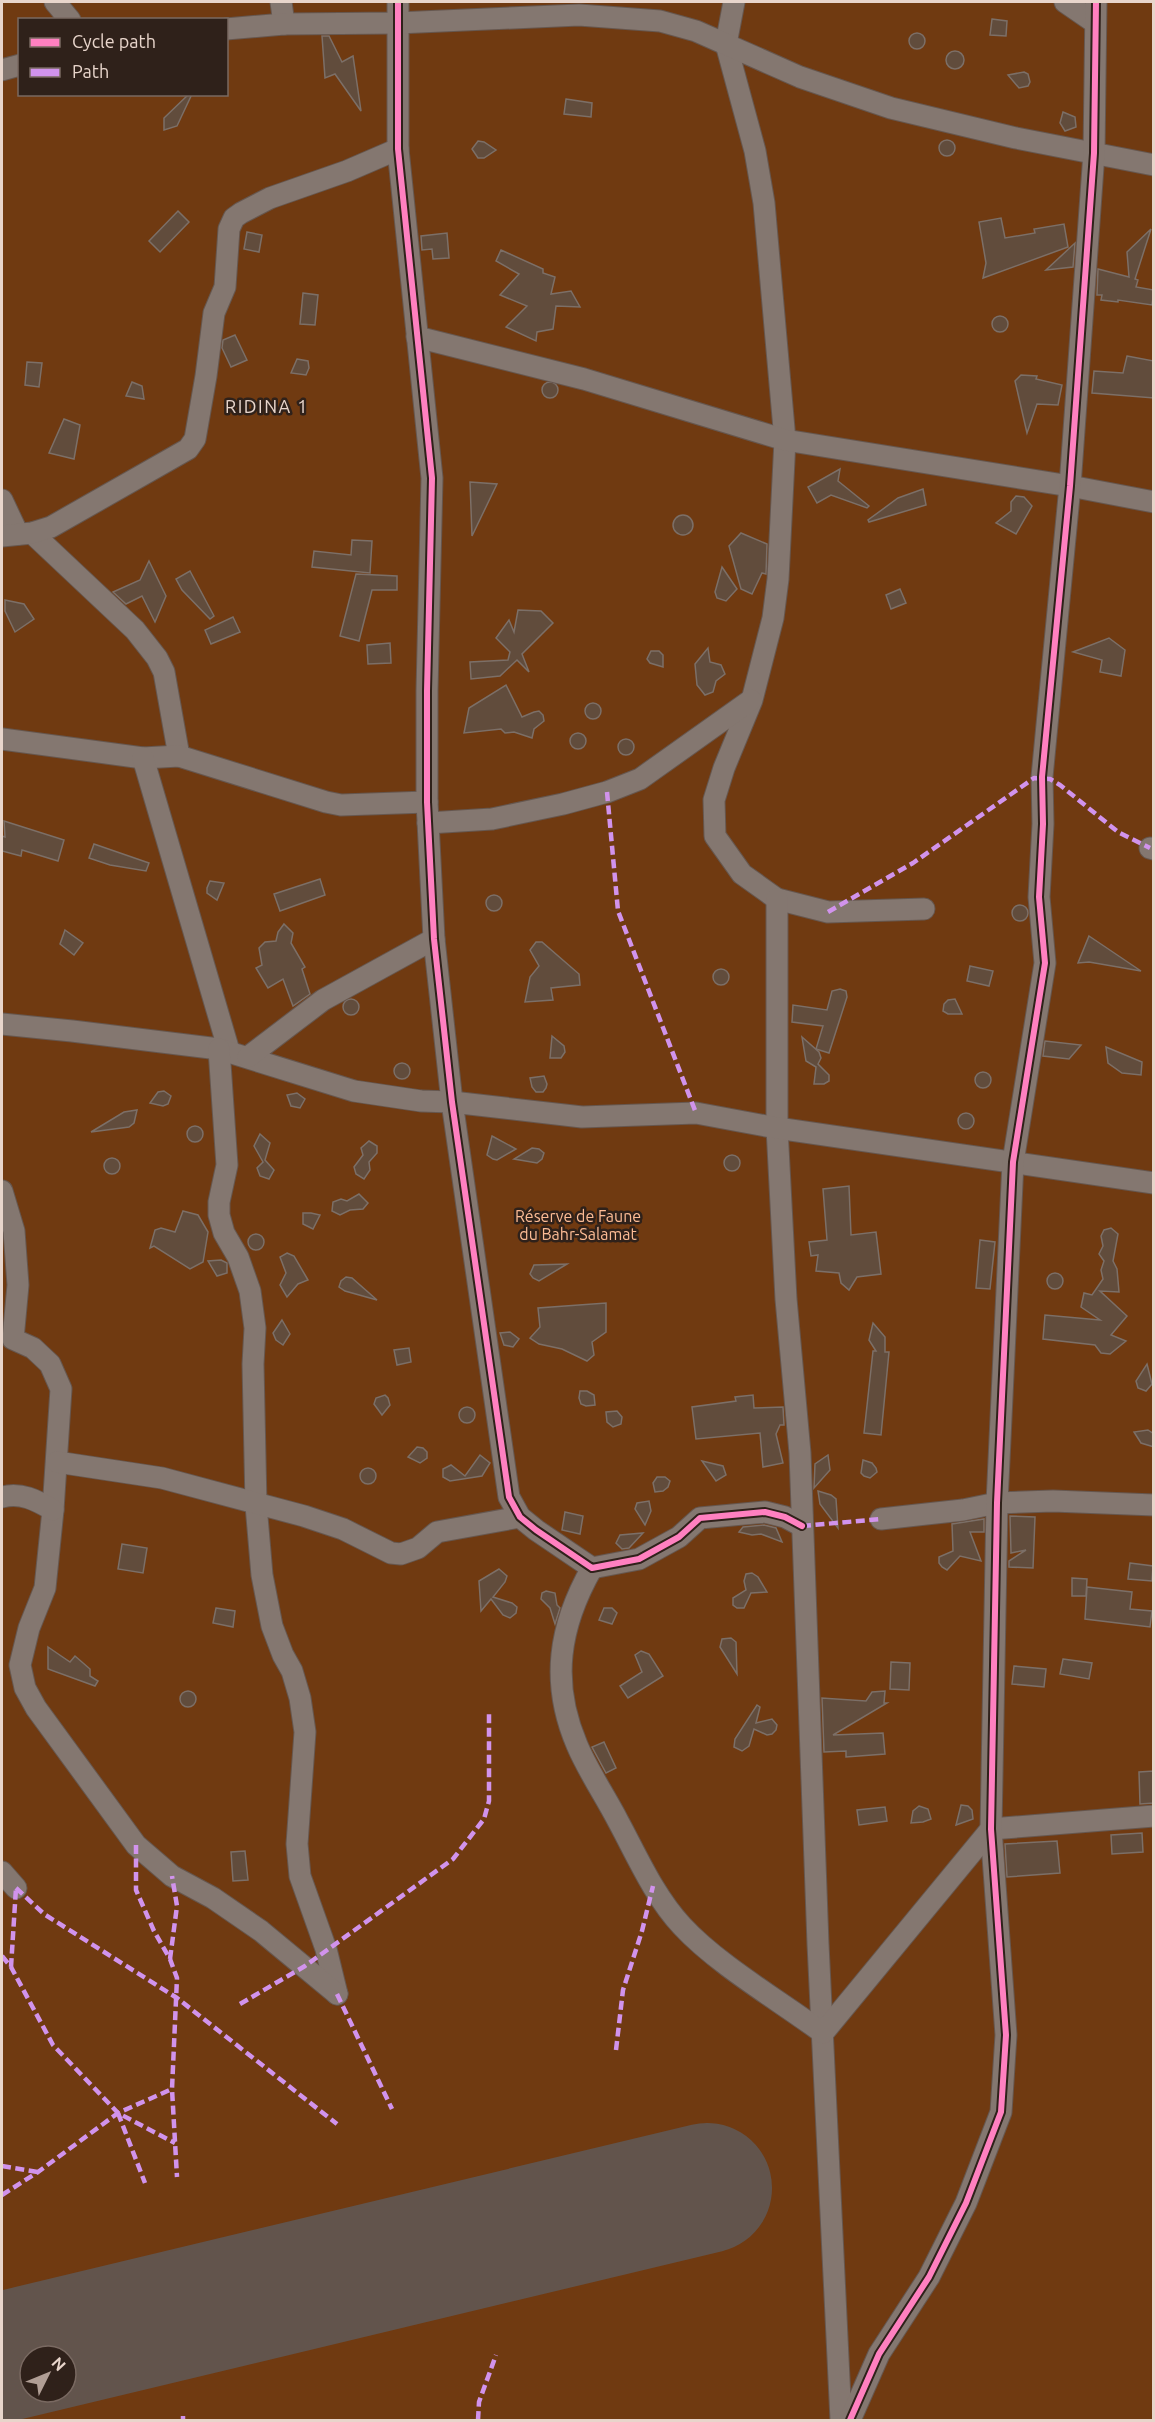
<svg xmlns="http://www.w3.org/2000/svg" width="1155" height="2422" viewBox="0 0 1155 2422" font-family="Ubuntu,sans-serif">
<rect width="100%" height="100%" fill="#483930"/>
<path fill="#703a11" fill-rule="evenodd" d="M2 2H1153V2420H2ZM20 20H226V94H20ZM30 2356H66V2392H30Z"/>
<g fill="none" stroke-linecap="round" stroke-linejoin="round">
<polyline stroke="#62544c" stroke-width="130" points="2,2357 707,2188"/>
</g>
<g fill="#614c3c" stroke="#7c6f67" stroke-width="1.5">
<polygon points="992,19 1007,21 1006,36 990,35"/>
<circle cx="917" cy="41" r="8"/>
<polygon points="322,36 329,36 342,62 353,56 361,111 335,74 325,78"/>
<circle cx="955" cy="60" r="9"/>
<polygon points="1024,72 1028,74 1030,82 1028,86 1019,88 1008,75"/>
<polygon points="189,94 192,94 177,126 164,130 164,118"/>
<polygon points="566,99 592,103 591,117 564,114"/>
<polygon points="1063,112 1075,117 1076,127 1065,131 1060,123"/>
<circle cx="947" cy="148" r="8"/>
<polygon points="478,141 484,142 496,150 484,158 478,158 472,149"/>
<polygon points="178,211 189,222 160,252 149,241"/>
<polygon points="1001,218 1005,238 1035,233 1034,229 1064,224 1068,247 983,278 986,263 979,222"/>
<polygon points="1151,229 1135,279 1138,280 1136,287 1154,290 1152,305 1118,300 1118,302 1101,300 1102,295 1097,295 1098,269 1129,277 1127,252"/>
<polygon points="247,232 262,235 259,252 244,249"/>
<polygon points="447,233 449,258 433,259 432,249 422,250 421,236"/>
<polygon points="1075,243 1073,267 1046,270"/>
<polygon points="501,250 543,269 543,273 555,277 551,294 571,291 580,307 556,306 553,329 537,332 536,341 506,327 527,306 500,295 519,274 496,261"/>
<polygon points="303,293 318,295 315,325 300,324"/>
<circle cx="1000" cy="324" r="8"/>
<polygon points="235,335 247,360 231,367 222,348 223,340"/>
<polygon points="1127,356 1154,361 1154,398 1092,393 1094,371 1123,373"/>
<polygon points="297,359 308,361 309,368 306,375 291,373"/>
<polygon points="27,362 42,363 39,387 25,385"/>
<polygon points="1021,375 1037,376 1036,379 1062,385 1058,405 1037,404 1027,433 1015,381"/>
<polygon points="132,382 142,386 144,399 126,396"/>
<circle cx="550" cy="390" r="8"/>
<polygon points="64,419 80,425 74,459 49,453"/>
<polygon points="840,469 838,481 869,506 867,508 831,495 817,503 808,487"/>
<polygon points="470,482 497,484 472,536"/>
<polygon points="923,489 926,505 869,522 868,520 898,498"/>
<polygon points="1016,496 1024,497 1032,506 1016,534 996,523 1011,511 1011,502"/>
<circle cx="683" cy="525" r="10"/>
<polygon points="741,533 767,544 766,574 762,573 752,594 741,589 729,546"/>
<polygon points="352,540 372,541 370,573 312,567 314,551 351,555"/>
<polygon points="149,561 166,596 155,622 142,596 126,604 113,592 140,580"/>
<polygon points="722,567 737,589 726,601 717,598 715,592"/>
<polygon points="190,571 214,616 210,619 182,590 176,579"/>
<polygon points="356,574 397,576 397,590 372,590 359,641 340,636"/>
<polygon points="900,589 906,603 891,609 886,595"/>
<polygon points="5,600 24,604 34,619 15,632 5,611"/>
<polygon points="518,610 541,611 553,623 522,654 529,672 517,660 500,676 471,679 470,662 508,660 510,652 496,638 509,620 514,632"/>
<polygon points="233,617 240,632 211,644 205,630"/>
<polygon points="1109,638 1125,650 1121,676 1100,672 1102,660 1073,652"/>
<polygon points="390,643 391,663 368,664 367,645"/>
<polygon points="708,648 710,662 721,665 725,674 716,681 713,692 705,695 697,685 695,664"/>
<polygon points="651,651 659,651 663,655 663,667 650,663 647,659"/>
<polygon points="506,685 522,717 534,712 539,711 543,715 544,721 534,729 532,738 514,732 505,733 501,729 464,733 469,708"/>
<circle cx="593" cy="711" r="8"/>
<circle cx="578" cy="741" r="8"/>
<circle cx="626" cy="747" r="8"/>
<polygon points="4,821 64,840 58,861 22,850 21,856 2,851 2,836 5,837"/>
<polygon points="94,844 149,863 146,871 110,865 89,858"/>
<polygon points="320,879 325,895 280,911 274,894"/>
<polygon points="210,881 224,883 217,900 207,893 207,888"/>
<circle cx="494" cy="903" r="8"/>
<circle cx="1020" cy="913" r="8"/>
<polygon points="284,924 293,933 291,943 305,967 302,969 310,994 293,1006 283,979 268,988 256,968 262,965 259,948 265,942 276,941 278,932"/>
<polygon points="65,930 83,943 74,955 60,944"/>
<polygon points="1089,936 1141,971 1089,962 1078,963"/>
<polygon points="536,942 542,942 579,974 580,985 551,988 553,1000 525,1002 530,977 539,966 530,950"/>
<polygon points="970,966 993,971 989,986 967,981"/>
<circle cx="721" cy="977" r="8"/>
<polygon points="840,989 846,991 847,997 829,1053 816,1049 823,1026 792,1022 793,1005 827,1010 832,991"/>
<polygon points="955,999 962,1014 948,1014 943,1011 944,1004 948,1000"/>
<circle cx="351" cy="1007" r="8"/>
<polygon points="552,1036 564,1046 565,1052 561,1058 550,1058"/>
<polygon points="802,1037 819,1052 821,1058 818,1064 829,1075 829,1081 824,1084 814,1084 816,1067 806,1061"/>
<polygon points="1045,1041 1081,1045 1069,1059 1043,1056"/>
<polygon points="1106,1047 1142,1062 1141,1075 1122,1073 1108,1063"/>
<circle cx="402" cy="1071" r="8"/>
<circle cx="983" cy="1080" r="8"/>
<polygon points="544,1076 547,1084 546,1088 543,1092 536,1092 532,1087 530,1078"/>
<polygon points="164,1091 171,1096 168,1104 163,1106 150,1103 158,1092"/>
<polygon points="297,1093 305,1099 300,1108 291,1106 287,1095"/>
<polygon points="137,1110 134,1123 129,1127 91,1132 124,1112"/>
<circle cx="966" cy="1121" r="8"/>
<circle cx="195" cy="1134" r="8"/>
<polygon points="260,1134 270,1143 265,1160 274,1170 269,1179 260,1176 257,1168 263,1162 254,1146"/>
<polygon points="492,1136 516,1149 497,1160 493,1159 487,1155"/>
<polygon points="369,1141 377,1146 377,1153 369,1162 370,1170 364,1179 356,1174 354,1167 363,1155 361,1148"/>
<polygon points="532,1148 539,1149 544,1153 542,1159 537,1163 514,1159"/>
<circle cx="732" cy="1163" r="8"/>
<circle cx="112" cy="1166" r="8"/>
<polygon points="849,1186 851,1235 876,1232 881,1274 857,1277 849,1290 841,1283 839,1273 816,1271 818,1255 811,1256 809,1242 827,1240 823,1189"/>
<polygon points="359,1194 368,1203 363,1209 350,1210 340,1215 332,1211 333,1202 341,1199 347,1201"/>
<polygon points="183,1211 198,1215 208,1232 203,1262 190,1269 154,1246 150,1248 155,1230 161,1228 175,1232"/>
<polygon points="303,1213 311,1213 320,1215 313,1229 303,1224"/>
<polygon points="1111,1228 1118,1234 1113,1261 1117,1269 1119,1292 1100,1291 1127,1316 1111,1335 1126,1341 1110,1354 1101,1353 1095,1345 1043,1339 1045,1315 1100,1320 1081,1307 1084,1293 1092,1295 1103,1279 1101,1270 1104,1261 1099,1254 1103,1246 1101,1236 1104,1230"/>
<circle cx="256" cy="1242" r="8"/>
<polygon points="980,1240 995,1242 990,1289 976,1288"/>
<polygon points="287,1253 294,1256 308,1280 298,1284 287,1297 280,1285 286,1273 280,1257"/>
<polygon points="221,1260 227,1263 227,1273 217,1276 208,1261"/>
<polygon points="567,1264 539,1281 533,1278 530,1274 534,1265"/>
<circle cx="1055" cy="1281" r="8"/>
<polygon points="346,1277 352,1278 377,1300 345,1291 339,1287 341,1281"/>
<polygon points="606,1303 606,1332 592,1342 594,1355 587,1361 562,1349 539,1344 530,1338 540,1327 538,1308"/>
<polygon points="282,1320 290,1334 283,1345 276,1340 273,1333"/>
<polygon points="873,1323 885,1337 885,1352 889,1352 881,1435 864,1433 873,1351 876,1351 869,1340"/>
<polygon points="510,1332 519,1339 513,1347 504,1345 500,1333"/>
<polygon points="409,1348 411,1362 397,1365 394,1350"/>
<polygon points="1147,1364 1152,1384 1146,1391 1138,1388 1136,1381"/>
<polygon points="580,1391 587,1391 594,1395 595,1405 586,1406 581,1404 579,1398"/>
<polygon points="385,1395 388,1398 390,1405 382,1415 374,1404 376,1398"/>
<polygon points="753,1395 754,1408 783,1407 784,1425 780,1425 776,1434 783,1463 763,1467 760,1433 696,1439 692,1407 736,1401 735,1397"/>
<circle cx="467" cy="1415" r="8"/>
<polygon points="617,1411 622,1417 621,1424 613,1427 607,1422 606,1412"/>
<polygon points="1148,1430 1154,1434 1154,1447 1141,1443 1134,1432"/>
<polygon points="417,1447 423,1448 427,1452 427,1458 420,1463 408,1457"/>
<polygon points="480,1455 490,1463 482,1476 450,1481 443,1477 443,1469 451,1465 465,1476"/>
<polygon points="828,1455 830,1470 814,1488 815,1464"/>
<polygon points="863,1460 872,1463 876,1468 877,1472 870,1478 864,1476 861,1473"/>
<polygon points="702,1461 723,1466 726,1475 716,1481"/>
<circle cx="368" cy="1476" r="8"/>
<polygon points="657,1477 665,1477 670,1481 668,1487 663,1491 655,1492 653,1483"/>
<polygon points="818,1491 831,1495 836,1499 838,1528 820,1504"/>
<polygon points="649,1501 651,1511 645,1525 635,1509 637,1503"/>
<polygon points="565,1512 583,1516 580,1534 562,1530"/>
<polygon points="1010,1516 1035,1517 1033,1568 1009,1567 1009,1561 1026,1550 1011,1553"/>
<polygon points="984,1519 984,1532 970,1532 981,1561 960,1556 947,1570 942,1567 939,1563 939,1557 953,1551 952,1524"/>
<polygon points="764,1525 776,1528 782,1542 761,1534 752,1535 739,1532 743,1527"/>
<polygon points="643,1533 629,1548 622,1549 616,1543 620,1535"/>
<polygon points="122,1544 147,1548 143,1573 118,1569"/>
<polygon points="1130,1563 1153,1566 1152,1581 1128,1579"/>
<polygon points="499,1569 507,1576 505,1582 493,1597 512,1603 517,1607 516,1613 510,1618 503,1615 491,1599 481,1611 479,1581"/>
<polygon points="752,1573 758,1577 767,1592 751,1593 744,1608 737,1608 733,1605 733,1598 746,1590 744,1581 746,1574"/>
<polygon points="1072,1578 1087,1579 1086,1596 1072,1596"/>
<polygon points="1087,1587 1132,1592 1130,1609 1152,1611 1150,1627 1085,1619"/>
<polygon points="546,1591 555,1593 557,1605 560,1608 555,1624 550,1608 541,1599 542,1593"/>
<polygon points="216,1608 235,1611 233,1627 213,1623"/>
<polygon points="604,1608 612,1608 617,1613 612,1624 599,1620"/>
<polygon points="731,1638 736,1642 737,1674 720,1647 722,1639"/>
<polygon points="48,1647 70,1662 75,1656 90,1669 90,1676 98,1681 95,1686 48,1669"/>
<polygon points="641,1651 649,1654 663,1676 628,1698 620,1686 642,1672 635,1655"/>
<polygon points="1063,1659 1092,1663 1089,1679 1060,1674"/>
<polygon points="891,1662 910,1663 909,1690 890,1689"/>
<polygon points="1014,1666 1046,1669 1044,1687 1012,1684"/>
<polygon points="885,1691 884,1703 887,1703 833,1735 883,1733 885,1754 846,1757 846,1751 824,1752 822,1698 866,1701 872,1692"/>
<circle cx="188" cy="1699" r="8"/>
<polygon points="757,1705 760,1707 756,1723 772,1719 777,1725 776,1730 772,1734 767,1735 754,1729 749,1746 742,1751 734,1747 735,1739"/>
<polygon points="604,1742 616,1768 606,1773 592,1747"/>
<polygon points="1154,1771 1154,1803 1140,1804 1139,1772"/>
<polygon points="961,1805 968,1806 972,1810 973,1819 956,1825"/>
<polygon points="919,1806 928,1809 931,1819 923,1822 911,1823 913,1811"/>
<polygon points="885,1807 887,1821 859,1825 857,1810"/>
<polygon points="1142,1833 1143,1852 1112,1854 1111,1835"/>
<polygon points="1057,1841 1060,1873 1007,1877 1005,1844"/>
<polygon points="245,1851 248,1880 233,1881 231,1852"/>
</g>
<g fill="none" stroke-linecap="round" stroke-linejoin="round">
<g stroke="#66574f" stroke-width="23">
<g id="street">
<polyline points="55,2 70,20"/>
<polyline points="281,2 284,24"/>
<polyline points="398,2 398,149 432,478 427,691 427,802 434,939 452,1102 509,1497 520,1517 536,1530 592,1568 639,1559 679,1537 700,1518 765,1512 785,1517 802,1526"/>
<polyline points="734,2 726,44 755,151 764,203 785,440 778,579 773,618 752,700 724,768 714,800 715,836 742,874 777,899 828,912 924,909"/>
<polyline points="1065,2 1094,22"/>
<polyline points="226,29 284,24 397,23 579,15 660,21 696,31 800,77 891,108 1016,138 1154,165"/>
<polyline points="2,70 20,65"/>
<polyline points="417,337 584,379 785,440 1070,486 1154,502"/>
<polyline points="2,500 18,534"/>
<polyline points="32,533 135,630 157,658 164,672 179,756"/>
<polyline points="2,536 32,533 51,527 188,449 195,439 206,376 214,313 225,287 229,229 234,218 241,213 270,198 347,171 398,149"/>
<polyline points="2,739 143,758 179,756 326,802 341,805 427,802"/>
<polyline points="143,758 229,1051"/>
<polyline points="428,823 492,819 563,804 607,792 640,779 751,700"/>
<polyline points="1150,848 1154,849"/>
<polyline points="777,899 777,1128 786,1299 800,1453 818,1944 841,2420"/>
<polyline points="2,1024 72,1031 219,1049 354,1091 421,1101 452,1102 582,1117 696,1113 777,1128 1154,1183"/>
<polyline points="219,1049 227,1165 219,1202 219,1215 224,1233 238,1257 250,1291 255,1328 253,1364 256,1505 262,1575 272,1626 283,1655 292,1671 300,1698 305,1732 297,1844 300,1876 326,1949 337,1994"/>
<polyline points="248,1057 323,1000 434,939"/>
<polyline points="2,1191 14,1231 18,1285 13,1339 33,1348 50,1364 61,1389 53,1510 45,1588 29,1628 20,1665 25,1688 36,1708 136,1845 172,1876 213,1898 261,1931 337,1994"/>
<polyline points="57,1462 162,1478 304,1516 343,1529 391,1553 401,1554 418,1548 437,1532 520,1517"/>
<path d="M2 1497C21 1492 36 1500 53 1510"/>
<polyline points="881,1519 963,1510 997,1503 1053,1501 1154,1505"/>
<path d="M592 1568C559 1626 550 1682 577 1745 588 1771 605 1796 618 1821 637 1856 654 1896 682 1926 718 1965 780 2001 823 2033L991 1829 1154 1816"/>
<polyline points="2,1872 16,1888"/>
<polyline points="850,2420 879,2354 929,2277 966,2203 1001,2112 1006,2035 991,1829 997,1503 1013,1162 1045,963 1039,897 1043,824 1042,777 1070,486 1094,153 1096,2"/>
</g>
</g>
<use href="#street" stroke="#847770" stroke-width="21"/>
<g stroke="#d193ec" stroke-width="4.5" stroke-dasharray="9 4.5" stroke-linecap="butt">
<polyline points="607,792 618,911 696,1113"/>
<polyline points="828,912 913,863 1034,778 1050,779 1060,785 1118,832 1150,848"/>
<polyline points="802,1526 881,1519"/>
<polyline points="136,1845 136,1890 154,1931 170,1959 177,1978 172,2089 177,2177"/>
<polyline points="16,1888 44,1914 177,1998 337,2124"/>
<polyline points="2,1956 11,1967 53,2045 118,2113 175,2143"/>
<polyline points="170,1959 177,1906 172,1876"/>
<polyline points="11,1967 16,1888"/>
<polyline points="337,1994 392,2109"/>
<polyline points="240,2004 305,1966 453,1859 484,1819 489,1801 489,1711"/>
<polyline points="616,2050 623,1990 642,1931 653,1886"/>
<polyline points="118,2113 145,2183"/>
<polyline points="2,2166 38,2172"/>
<polyline points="2,2195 38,2172 118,2113 172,2089"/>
<polyline points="183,2416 183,2420"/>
<polyline points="478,2420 479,2402 496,2355"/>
</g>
<g stroke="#2f211a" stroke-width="10">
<g id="cycleway">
<polyline points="398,2 398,149 432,478 427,691 427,802 434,939 452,1102 509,1497 520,1517 536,1530 592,1568 639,1559 679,1537 700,1518 765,1512 785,1517 802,1526"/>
<polyline points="850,2420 879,2354 929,2277 966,2203 1001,2112 1006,2035 991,1829 997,1503 1013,1162 1045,963 1039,897 1043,824 1042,777 1070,486 1094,153 1096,2"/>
</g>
</g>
<use href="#cycleway" stroke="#ff80c0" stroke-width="6"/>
</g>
<g text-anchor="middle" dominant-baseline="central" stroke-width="5" stroke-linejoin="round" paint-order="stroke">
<g font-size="16" fill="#fdbc95" stroke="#2f211a">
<text x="578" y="1216">Réserve de Faune<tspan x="578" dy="18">du Bahr-Salamat</tspan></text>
</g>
<g font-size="18" letter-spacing="1.5" fill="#e8d5cb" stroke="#2f211a">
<text x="267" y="406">RIDINA 1</text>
</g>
</g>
<rect width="1155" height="2422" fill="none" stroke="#e8d5cb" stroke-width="6"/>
<rect x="18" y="18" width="210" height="78" fill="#2f211a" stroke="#796961" stroke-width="1.5"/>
<rect x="30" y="38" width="30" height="9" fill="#ff80c0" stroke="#796961" stroke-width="1.5"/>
<text x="72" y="48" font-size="18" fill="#e8d5cb">Cycle path</text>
<rect x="30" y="68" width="30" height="9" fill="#d193ec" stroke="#796961" stroke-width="1.5"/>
<text x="72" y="78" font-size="18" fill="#e8d5cb">Path</text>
<g transform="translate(48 2374) rotate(47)"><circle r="28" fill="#2f211a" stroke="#796961" stroke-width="1.5"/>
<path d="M0-4.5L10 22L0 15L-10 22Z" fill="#b09e95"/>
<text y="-9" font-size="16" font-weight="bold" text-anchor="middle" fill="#e8d5cb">N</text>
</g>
</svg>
